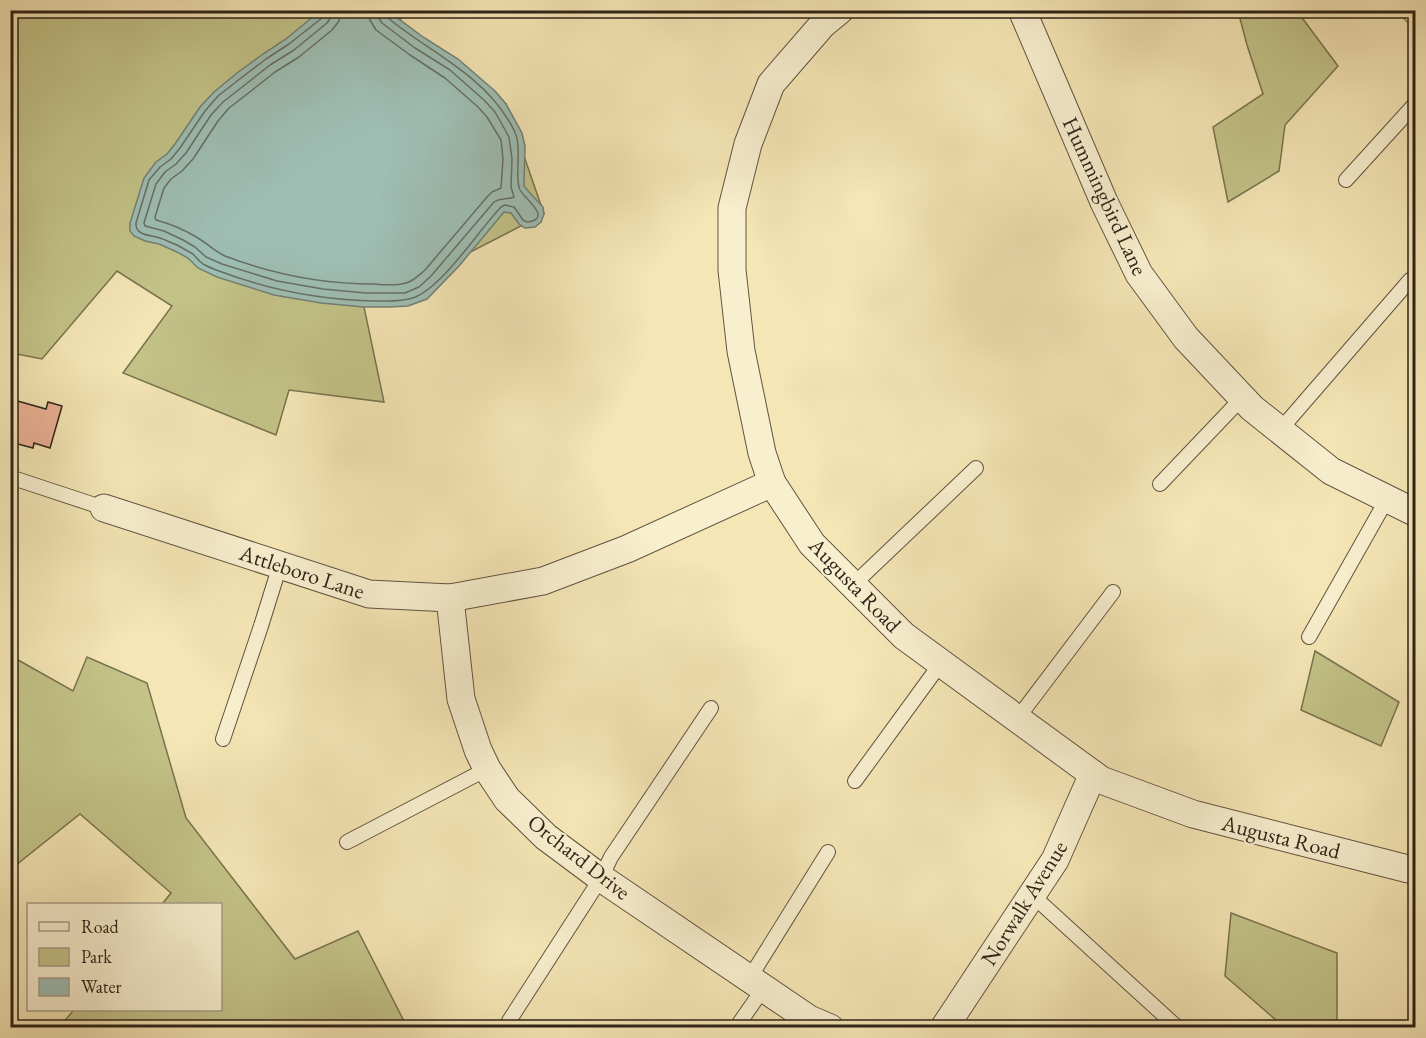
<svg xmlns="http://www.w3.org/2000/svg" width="1426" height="1038" viewBox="0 0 1426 1038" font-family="'EB Garamond',serif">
<rect width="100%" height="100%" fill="#f5e6b5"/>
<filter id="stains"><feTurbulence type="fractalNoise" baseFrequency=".00333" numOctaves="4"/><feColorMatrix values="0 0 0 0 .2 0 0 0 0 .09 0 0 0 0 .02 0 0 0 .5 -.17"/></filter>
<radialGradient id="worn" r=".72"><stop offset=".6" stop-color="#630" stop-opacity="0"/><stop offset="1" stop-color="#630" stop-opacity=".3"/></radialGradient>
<g fill="#c3c388" stroke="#787350" stroke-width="1.5">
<polygon points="10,11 406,11 400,20 506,104 544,214 364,307 384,402 289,390 276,435 123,373 172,306 117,271 42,359 11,353"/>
<polygon points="1238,11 1297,11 1338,66 1285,125 1279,171 1228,202 1213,127 1263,94 1247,45"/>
<polygon points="1315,651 1399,702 1381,746 1301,710"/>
<polygon points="11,656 73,691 87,657 147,683 186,818 295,959 358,931 407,1027 59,1027 74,1010 220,1010 220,904 162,904 171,893 80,814 11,869"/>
<polygon points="1231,913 1337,953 1337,1027 1284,1027 1225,976"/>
</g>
<polygon fill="#9ebeb4" stroke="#718076" stroke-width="1.5" points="323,10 388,11 423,37 458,59 495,91 506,104 522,133 525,146 524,186 529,192 543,207 544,214 541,222 535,227 525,228 519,224 511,213 504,212 459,266 427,299 408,306 389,307 364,307 321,303 274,295 217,277 198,268 188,258 177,252 159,244 145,241 134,236 130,231 130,223 144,178 156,162 167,154 175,144 200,107 214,92 237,73 263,54 286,39 315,15"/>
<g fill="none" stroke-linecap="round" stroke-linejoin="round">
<g stroke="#667066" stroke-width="1.5">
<path d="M324 10V15L322 18 289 44 266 59 241 78 218 96 205 111 180 148 171 159 160 167 149 180 136 223C135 236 151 235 160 238 166 240 171 243 177 245 182 248 188 251 193 254 196 257 199 261 203 264 208 267 214 269 219 271 269 290 323 300 376 301 388 301 401 302 413 298 442 288 478 231 501 207L505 205 514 207 523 220 527 222C554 219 524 198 520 190 514 178 522 151 516 135 514 129 511 124 507 118 479 73 428 51 388 18L385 15V10"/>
<path d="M332 10 331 17 327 23 294 50 270 65 246 84 223 102 211 115 186 153 176 164 165 172 156 184 144 223 145 226 164 231 183 240 195 247 206 257 222 264 277 281 323 289 365 293H405L419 287 431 276 494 202C501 197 507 200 514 197L511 187 512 159 509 137 495 112 485 101 450 70 415 48 382 23 378 17 377 10"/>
<path d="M341 10 339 21 332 30 299 57 275 72 251 91 229 108 218 121 193 159 182 171 171 179 164 188 155 217 156 220C171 224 185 230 198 238 208 244 214 251 225 256 272 274 324 284 374 284 384 285 396 286 406 283 414 281 419 275 425 270L487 197 492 192 501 188 503 159 501 140 487 117 478 107 445 78 410 55 376 30 370 20 368 10"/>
</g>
</g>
<polygon fill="#ebb296" stroke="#2e2319" stroke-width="1.5" points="14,400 46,409 48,402 62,406 50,448 34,443 33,448 10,442 10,412"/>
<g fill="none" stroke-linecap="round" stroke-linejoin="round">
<g stroke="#605440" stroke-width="16">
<g id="service">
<polyline points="1346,180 1416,103"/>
<polyline points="1280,430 1410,280"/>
<polyline points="10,477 104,508"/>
<polyline points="1160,484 1242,398"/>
<polyline points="853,585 976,468"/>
<polyline points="1309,637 1387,499"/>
<polyline points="1017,719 1113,592"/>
<polyline points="223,739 261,626 280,565"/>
<polyline points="855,781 941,663"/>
<polyline points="347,842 487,769"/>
<polyline points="1032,895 1178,1028"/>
<polyline points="749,979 828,852"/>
<polyline points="509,1021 601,878 611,857 711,708"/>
<polyline points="736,1028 763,989"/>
</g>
</g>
<g stroke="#605440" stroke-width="29">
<g id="minor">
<polyline points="840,10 823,24 771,84 748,144 732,208 732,270 741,351 762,453 772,483 812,544 904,636 1101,780 1193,814 1408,869 1416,869"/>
<polyline points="1022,10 1104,202 1139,274 1186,338 1252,408 1331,471 1416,513"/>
<polyline points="1415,10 1416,11"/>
<polyline points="104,508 369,594 450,598 543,581 627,549 772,483"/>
<polyline points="450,598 461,699 478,750 487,769 507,799 546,837 601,878 809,1019 830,1028"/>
<polyline points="944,1028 1055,860 1093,774"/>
</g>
</g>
<use href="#service" stroke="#f8efcf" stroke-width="14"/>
<use href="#minor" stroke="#f8efcf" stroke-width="27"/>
</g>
<g text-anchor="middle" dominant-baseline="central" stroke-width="4.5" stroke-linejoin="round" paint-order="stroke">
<g font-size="22" fill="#2e2319" stroke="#f8efcf">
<text transform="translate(1105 196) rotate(65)">Hummingbird Lane</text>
<text transform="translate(302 572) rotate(18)">Attleboro Lane</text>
<text transform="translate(855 585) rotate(46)">Augusta Road</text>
<text transform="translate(1281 837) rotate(14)">Augusta Road</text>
<text transform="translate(579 857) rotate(38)">Orchard Drive</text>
<text transform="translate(1024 903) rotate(-58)">Norwalk Avenue</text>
</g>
</g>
<rect width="1426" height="1038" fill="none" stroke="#f5e6b5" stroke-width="36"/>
<rect x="12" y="12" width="1402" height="1014" fill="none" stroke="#2e2319" stroke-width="3"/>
<rect x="18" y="18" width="1390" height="1002" fill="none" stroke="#2e2319" stroke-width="1.5"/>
<rect x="27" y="903" width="195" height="108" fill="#f8efcf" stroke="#a79d86" stroke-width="1.5"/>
<rect x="39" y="922" width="30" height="9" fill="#f8efcf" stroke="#a79d86" stroke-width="1.5"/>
<text x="81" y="933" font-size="18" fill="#2e2319">Road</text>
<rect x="39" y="948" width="30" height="18" fill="#c3c388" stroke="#a79d86" stroke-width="1.5"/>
<text x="81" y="963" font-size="18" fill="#2e2319">Park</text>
<rect x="39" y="978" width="30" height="18" fill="#9ebeb4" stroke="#a79d86" stroke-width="1.5"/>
<text x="81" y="993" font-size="18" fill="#2e2319">Water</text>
<rect width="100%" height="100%" filter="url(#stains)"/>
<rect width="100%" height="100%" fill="url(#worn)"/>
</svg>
